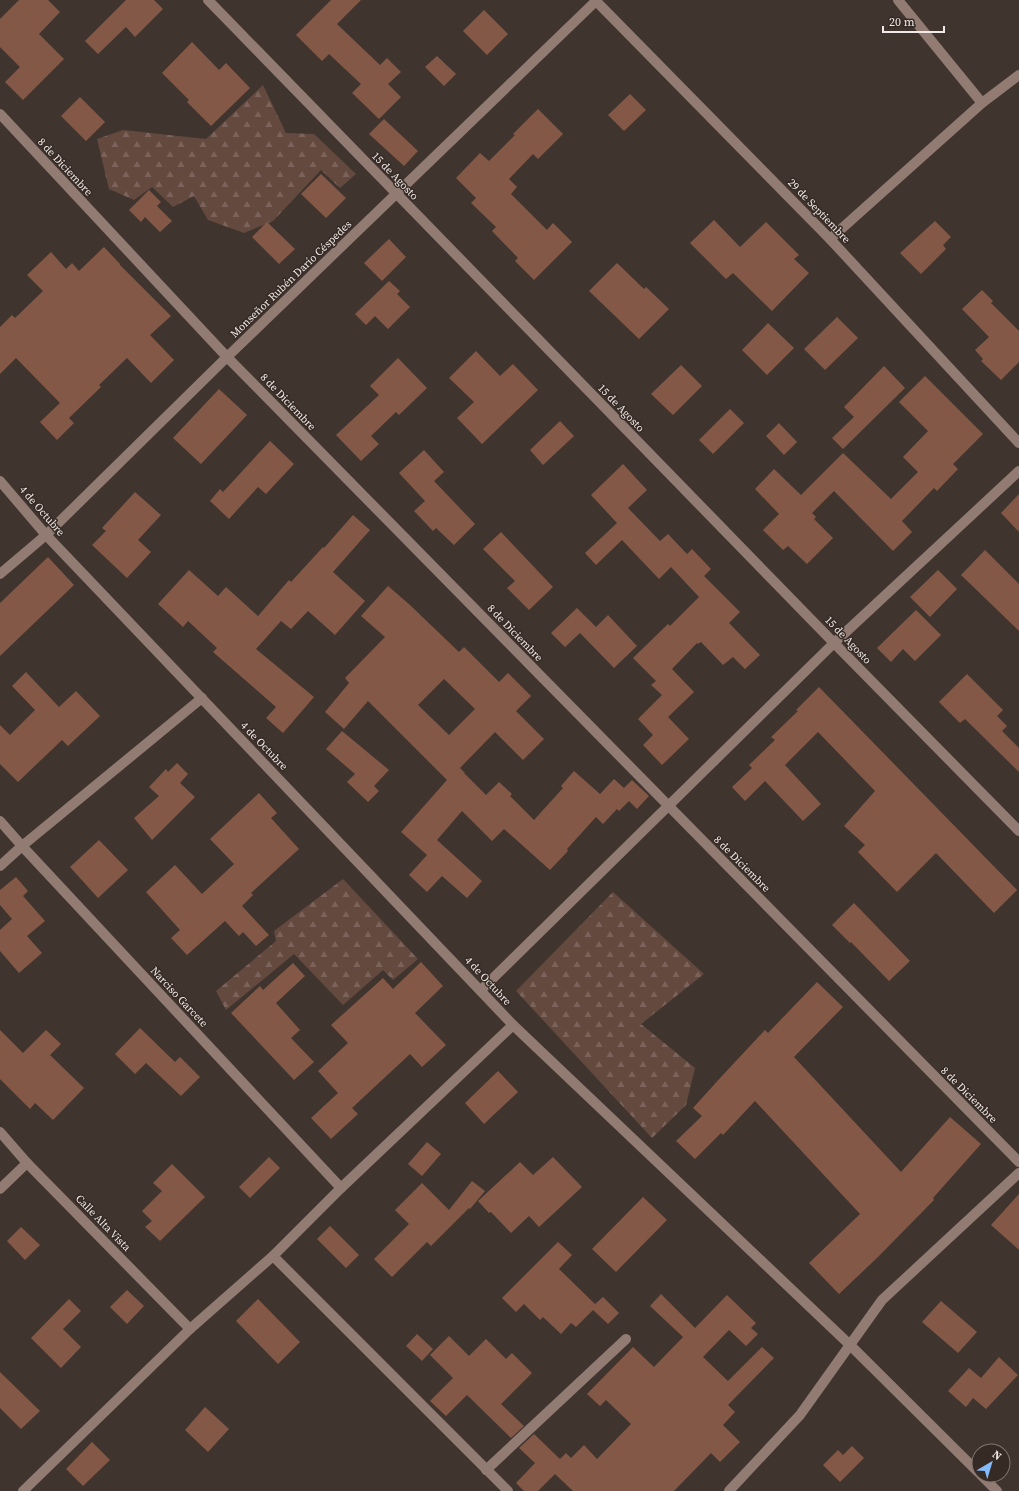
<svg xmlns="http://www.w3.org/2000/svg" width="1019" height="1491" viewBox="0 0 1019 1491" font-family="'Source Serif 4',serif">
<defs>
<pattern id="forest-firs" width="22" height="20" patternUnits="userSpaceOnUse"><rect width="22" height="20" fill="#64493f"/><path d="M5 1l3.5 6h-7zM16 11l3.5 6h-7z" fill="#7b635b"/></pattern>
</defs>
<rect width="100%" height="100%" fill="#40342f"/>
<g fill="url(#forest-firs)">
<polygon points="263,85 286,133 314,134 356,174 340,188 321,170 273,221 244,233 208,220 194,196 173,207 152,187 134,200 109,189 97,139 123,130 206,139"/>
<polygon points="343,879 418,959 393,980 383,970 343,1005 294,954 226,1010 216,991 276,941 274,931"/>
<polygon points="613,892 704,974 641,1024 695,1068 686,1105 652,1138 516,991"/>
</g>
<g fill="#845846" fill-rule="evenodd">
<polygon points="19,0 48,0 60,12 39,34 64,59 23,100 5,82 20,67 0,47 0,19"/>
<polygon points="126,0 154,0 163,9 135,37 126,27 98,54 85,41"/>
<polygon points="331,0 361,0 337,24 380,65 387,58 401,72 388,84 401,97 379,119 352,93 361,84 329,54 322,61 296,35"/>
<polygon points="484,10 508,34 487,55 463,31"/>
<polygon points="192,42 219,70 226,63 250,88 211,126 187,102 189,100 162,73"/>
<polygon points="437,56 456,74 444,86 425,67"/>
<polygon points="630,94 646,110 624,131 608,115"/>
<polygon points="80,97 105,122 86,141 61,116"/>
<polygon points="538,109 563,134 538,159 533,154 509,179 517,187 511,194 547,230 553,223 572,242 534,280 515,261 518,258 492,231 496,227 471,203 476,198 456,178 480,153 489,161 515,135 513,134"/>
<polygon points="384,119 418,151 404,166 369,134"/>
<polygon points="321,174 346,198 326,218 301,194"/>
<polygon points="149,190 161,202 157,206 172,221 160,232 145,217 141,222 129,210"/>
<polygon points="714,220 740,247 766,222 799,255 794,259 809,273 772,311 733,273 726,279 690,243"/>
<polygon points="935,221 951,237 943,245 946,249 921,274 900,253"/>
<polygon points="267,222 295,249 279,264 252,237"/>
<polygon points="389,239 406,257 382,281 364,263"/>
<polygon points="104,247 120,264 120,265 171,316 150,335 174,360 151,383 127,358 99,385 101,387 69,418 74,423 57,440 40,422 60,403 16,358 0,374 0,327 12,315 15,318 43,291 27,275 51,252 66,269 72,263 79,271"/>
<polygon points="617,263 644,289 646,287 669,309 639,339 589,291"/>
<polygon points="389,281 400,291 397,294 410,307 388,329 375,316 366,325 355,314"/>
<polygon points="982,290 993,301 991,303 1019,331 1019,362 1001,380 981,361 983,359 975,350 989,337 962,309"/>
<polygon points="837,317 858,338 825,370 804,349"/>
<polygon points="768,323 794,348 767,375 742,350"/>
<polygon points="476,351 500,376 513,364 538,390 482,444 457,418 474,402 449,378"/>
<polygon points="398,358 427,388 399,415 396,412 371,436 379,444 361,461 336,435 379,395 370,386"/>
<polygon points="681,365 702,386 673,415 651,394"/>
<polygon points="884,366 905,388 843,449 832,438 854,417 844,407"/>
<polygon points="925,376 983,434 953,464 958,469 937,491 934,488 902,521 912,532 893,551 834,491 812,513 816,517 814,519 833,538 807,564 788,546 783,550 763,530 779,514 755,489 774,469 801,495 843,453 891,499 918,472 903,457 928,431 899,402"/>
<polygon points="219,389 247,415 201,464 173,438"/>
<polygon points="730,409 744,423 713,454 699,440"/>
<polygon points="560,421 574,436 543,465 530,450"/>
<polygon points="779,423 797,442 784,455 766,436"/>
<polygon points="270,441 294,464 266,494 258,487 229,519 210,501 220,489 223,492"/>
<polygon points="424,450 444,472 434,481 475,524 454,545 436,528 433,531 414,511 425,501 399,473"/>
<polygon points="623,464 647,490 628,508 660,541 668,534 687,554 692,549 711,569 704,576 740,612 729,623 760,655 745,669 733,657 723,665 701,642 698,644 697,643 672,669 694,692 668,717 689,739 662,765 643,745 653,735 638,719 662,695 651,685 656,681 633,658 668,624 670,626 699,597 671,567 659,579 622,540 596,565 585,553 617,523 591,495"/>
<polygon points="135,492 161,515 138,540 151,552 127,578 92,545 106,531 102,528"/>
<polygon points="1019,494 1019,532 1001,513"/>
<polygon points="353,515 370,530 333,572 365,601 335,635 308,611 291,629 281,621 256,649 314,697 283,733 266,718 276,707 213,652 217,648 188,621 183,627 158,604 189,570 218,596 226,587 258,616 289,580 291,582 323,547 324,548"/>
<polygon points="501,532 553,587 529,610 507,588 515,581 483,549"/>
<polygon points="985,550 1019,584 1019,631 961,575"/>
<polygon points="48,557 74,585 0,656 0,603"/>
<polygon points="938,570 957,589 930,617 910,597"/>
<path d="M388 586 410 605 459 652 464 647 499 682 508 673 531 696 516 711 544 739 523 760 495 732 460 768 465 773H464L486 795 499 782 512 794 510 796 534 820 563 788 561 786 574 771 600 794 614 779 624 788 632 780 649 796 637 809 629 801 619 811 617 809 603 824 596 817 567 849 568 851 550 870 504 829 492 841 462 811 437 840 482 881 467 898 442 876 427 892 409 875 427 855 401 832 447 780 368 701 344 729 325 712 349 683 345 678 385 637 361 616ZM444 679 475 709 449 735 418 705Z"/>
<polygon points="577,608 596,627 608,615 637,646 614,668 580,633 565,647 551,633"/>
<polygon points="916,610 941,635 915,661 903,649 891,662 877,648"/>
<polygon points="26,672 59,707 76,691 100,716 68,746 62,740 18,782 0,764 0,725 10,735 35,710 12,686"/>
<polygon points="967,674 1003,710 997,716 1007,726 1002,731 1019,748 1019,772 965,719 960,723 939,702"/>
<polygon points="819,687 1017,890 994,913 936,853 897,892 858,852 865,845 844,826 875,791 818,732 785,765 821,804 803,821 765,781 745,801 732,787 752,768 749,765 775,740 771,737 798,711 796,710"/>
<polygon points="342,731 389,770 374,786 379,791 368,802 347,782 355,774 326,749"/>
<polygon points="177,763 188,774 180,783 195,797 152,840 134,818 159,796 149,787 166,769 168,772"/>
<polygon points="259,793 277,813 271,818 299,849 251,893 253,895 242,906 269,935 256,946 243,932 239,936 225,921 187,955 171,938 180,930 146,892 175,865 202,894 234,864 210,839"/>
<polygon points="99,840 128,870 98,898 70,867"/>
<polygon points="16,877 28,891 23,896 45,921 27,936 42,953 19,973 0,951 0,930 12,919 0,905 0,890"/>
<polygon points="854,903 910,961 889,981 851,942 850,943 832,925"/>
<polygon points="421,962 443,986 415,1013 446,1045 422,1067 410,1054 352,1108 358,1114 331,1139 311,1118 338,1093 318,1071 348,1043 331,1025 383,978 393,989"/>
<polygon points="293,963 305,976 276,1003 300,1030 291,1038 314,1062 294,1080 231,1013 260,986 263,990"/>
<polygon points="817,982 843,1007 794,1057 901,1172 950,1117 981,1144 933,1198 934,1200 878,1257 839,1294 809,1263 860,1214 755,1101 723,1135 721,1133 695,1159 676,1141 702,1116 693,1108 721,1077 765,1030 768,1033"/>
<polygon points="140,1028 175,1062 180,1057 200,1077 181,1096 146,1063 135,1074 115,1054"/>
<polygon points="0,1030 23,1053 46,1030 61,1044 50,1055 84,1088 53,1120 35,1103 30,1109 0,1079"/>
<polygon points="498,1071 518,1092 484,1124 465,1103"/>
<polygon points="427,1142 441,1154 422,1176 408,1164"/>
<polygon points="269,1157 280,1168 250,1198 239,1187"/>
<polygon points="553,1157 582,1187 539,1227 529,1216 511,1233 491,1212 489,1213 478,1201 520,1162 533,1175"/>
<polygon points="172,1164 205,1197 160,1241 145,1227 152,1221 142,1211 162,1191 153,1183"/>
<polygon points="472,1181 485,1191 470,1209 469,1208 431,1246 427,1242 392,1277 374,1259 409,1224 395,1210 422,1183 449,1210"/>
<polygon points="1019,1194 1019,1250 991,1225"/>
<polygon points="643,1197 667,1220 616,1272 592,1249"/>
<polygon points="330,1226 359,1255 346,1268 317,1239"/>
<polygon points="21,1227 40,1245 25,1260 7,1241"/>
<polygon points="558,1242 572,1255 559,1269 595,1304 603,1297 619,1313 608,1324 593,1310 576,1327 571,1323 561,1334 543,1317 540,1320 524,1304 516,1312 502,1298"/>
<polygon points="127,1290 144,1306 127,1324 110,1307"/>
<polygon points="661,1294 695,1328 727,1295 756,1323 751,1328 758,1334 746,1346 729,1330 703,1357 728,1381 762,1347 774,1358 728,1405 735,1412 723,1425 740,1442 720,1462 711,1453 674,1491 573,1491 555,1474 538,1491 524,1491 516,1483 535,1463 519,1448 534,1434 560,1459 566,1453 571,1458 584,1445 597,1459 631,1424 606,1400 600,1406 587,1394 633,1347 654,1367 683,1337 650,1306"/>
<polygon points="69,1299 81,1311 63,1329 81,1347 61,1368 31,1338"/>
<polygon points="258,1299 300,1342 278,1364 236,1321"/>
<polygon points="941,1301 977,1332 958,1353 922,1322"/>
<polygon points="417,1334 433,1349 422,1361 406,1346"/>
<polygon points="449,1336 469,1356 486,1339 506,1359 512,1353 532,1373 501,1404 524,1426 511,1438 467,1395 446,1416 430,1401 453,1378 430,1355"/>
<polygon points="999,1357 1018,1375 986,1409 973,1398 966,1407 948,1391 969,1368 981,1378"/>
<polygon points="0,1372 40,1411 21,1429 0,1408"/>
<polygon points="205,1407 229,1429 208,1452 185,1430"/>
<polygon points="92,1442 110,1460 83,1486 66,1469"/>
<polygon points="852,1446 864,1458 840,1482 823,1465 838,1450 843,1455"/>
</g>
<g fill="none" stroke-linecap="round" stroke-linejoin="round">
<g stroke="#917b73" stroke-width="10">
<polyline points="208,0 834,643 1019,831"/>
<polyline points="595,0 830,239 1019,443"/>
<polyline points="898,0 982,103"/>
<polyline points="0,114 227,357 1019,1162"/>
<polyline points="830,239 982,103 1019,75"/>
<polyline points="0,481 46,535 513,1025 850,1345 979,1473"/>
<polyline points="0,574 46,535 227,357 597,0"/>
<polyline points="0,821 22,846 341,1188"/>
<polyline points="0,866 22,846 202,698"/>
<polyline points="481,990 834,643 1019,471"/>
<polyline points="0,1132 27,1163 190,1329"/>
<polyline points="0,1189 27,1163"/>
<polyline points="273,1256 508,1491"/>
<polyline points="486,1470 626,1339"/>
<polyline points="981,1475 997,1491"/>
<polyline points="23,1491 190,1329 273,1256 341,1188 513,1025"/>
<polyline points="729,1491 800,1415 882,1300 1019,1173"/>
</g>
</g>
<g text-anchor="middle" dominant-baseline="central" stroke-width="3" stroke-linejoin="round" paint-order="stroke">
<g font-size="11" fill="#f1e9e6" stroke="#362a25">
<text transform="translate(65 167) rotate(47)">8 de Diciembre</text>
<text transform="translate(395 176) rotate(46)">15 de Agosto</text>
<text transform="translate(819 211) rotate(46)">29 de Septiembre</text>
<text transform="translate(291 279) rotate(-44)">Monseñor Rubén Darío Céspedes</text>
<text transform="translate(288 402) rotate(46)">8 de Diciembre</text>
<text transform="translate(621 408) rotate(46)">15 de Agosto</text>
<text transform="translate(42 511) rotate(49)">4 de Octubre</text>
<text transform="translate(515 633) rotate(46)">8 de Diciembre</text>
<text transform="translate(848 640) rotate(46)">15 de Agosto</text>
<text transform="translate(264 746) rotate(46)">4 de Octubre</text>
<text transform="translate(742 864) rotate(45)">8 de Diciembre</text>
<text transform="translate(488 981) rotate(47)">4 de Octubre</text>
<text transform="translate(179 997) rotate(47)">Narciso Garcete</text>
<text transform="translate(969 1095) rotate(45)">8 de Diciembre</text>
<text transform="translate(103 1223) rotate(46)">Calle Alta Vista</text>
</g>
</g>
<g transform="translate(991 1463) rotate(38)"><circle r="19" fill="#362a25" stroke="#817672"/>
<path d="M0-3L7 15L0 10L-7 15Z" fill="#85bbfb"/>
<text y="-6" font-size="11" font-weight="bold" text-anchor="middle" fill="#f1e9e6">N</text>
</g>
<path d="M883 26v6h61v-6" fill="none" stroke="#f1e9e6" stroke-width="2"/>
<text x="889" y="26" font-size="12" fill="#f1e9e6" stroke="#362a25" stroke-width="3" paint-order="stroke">20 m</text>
</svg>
